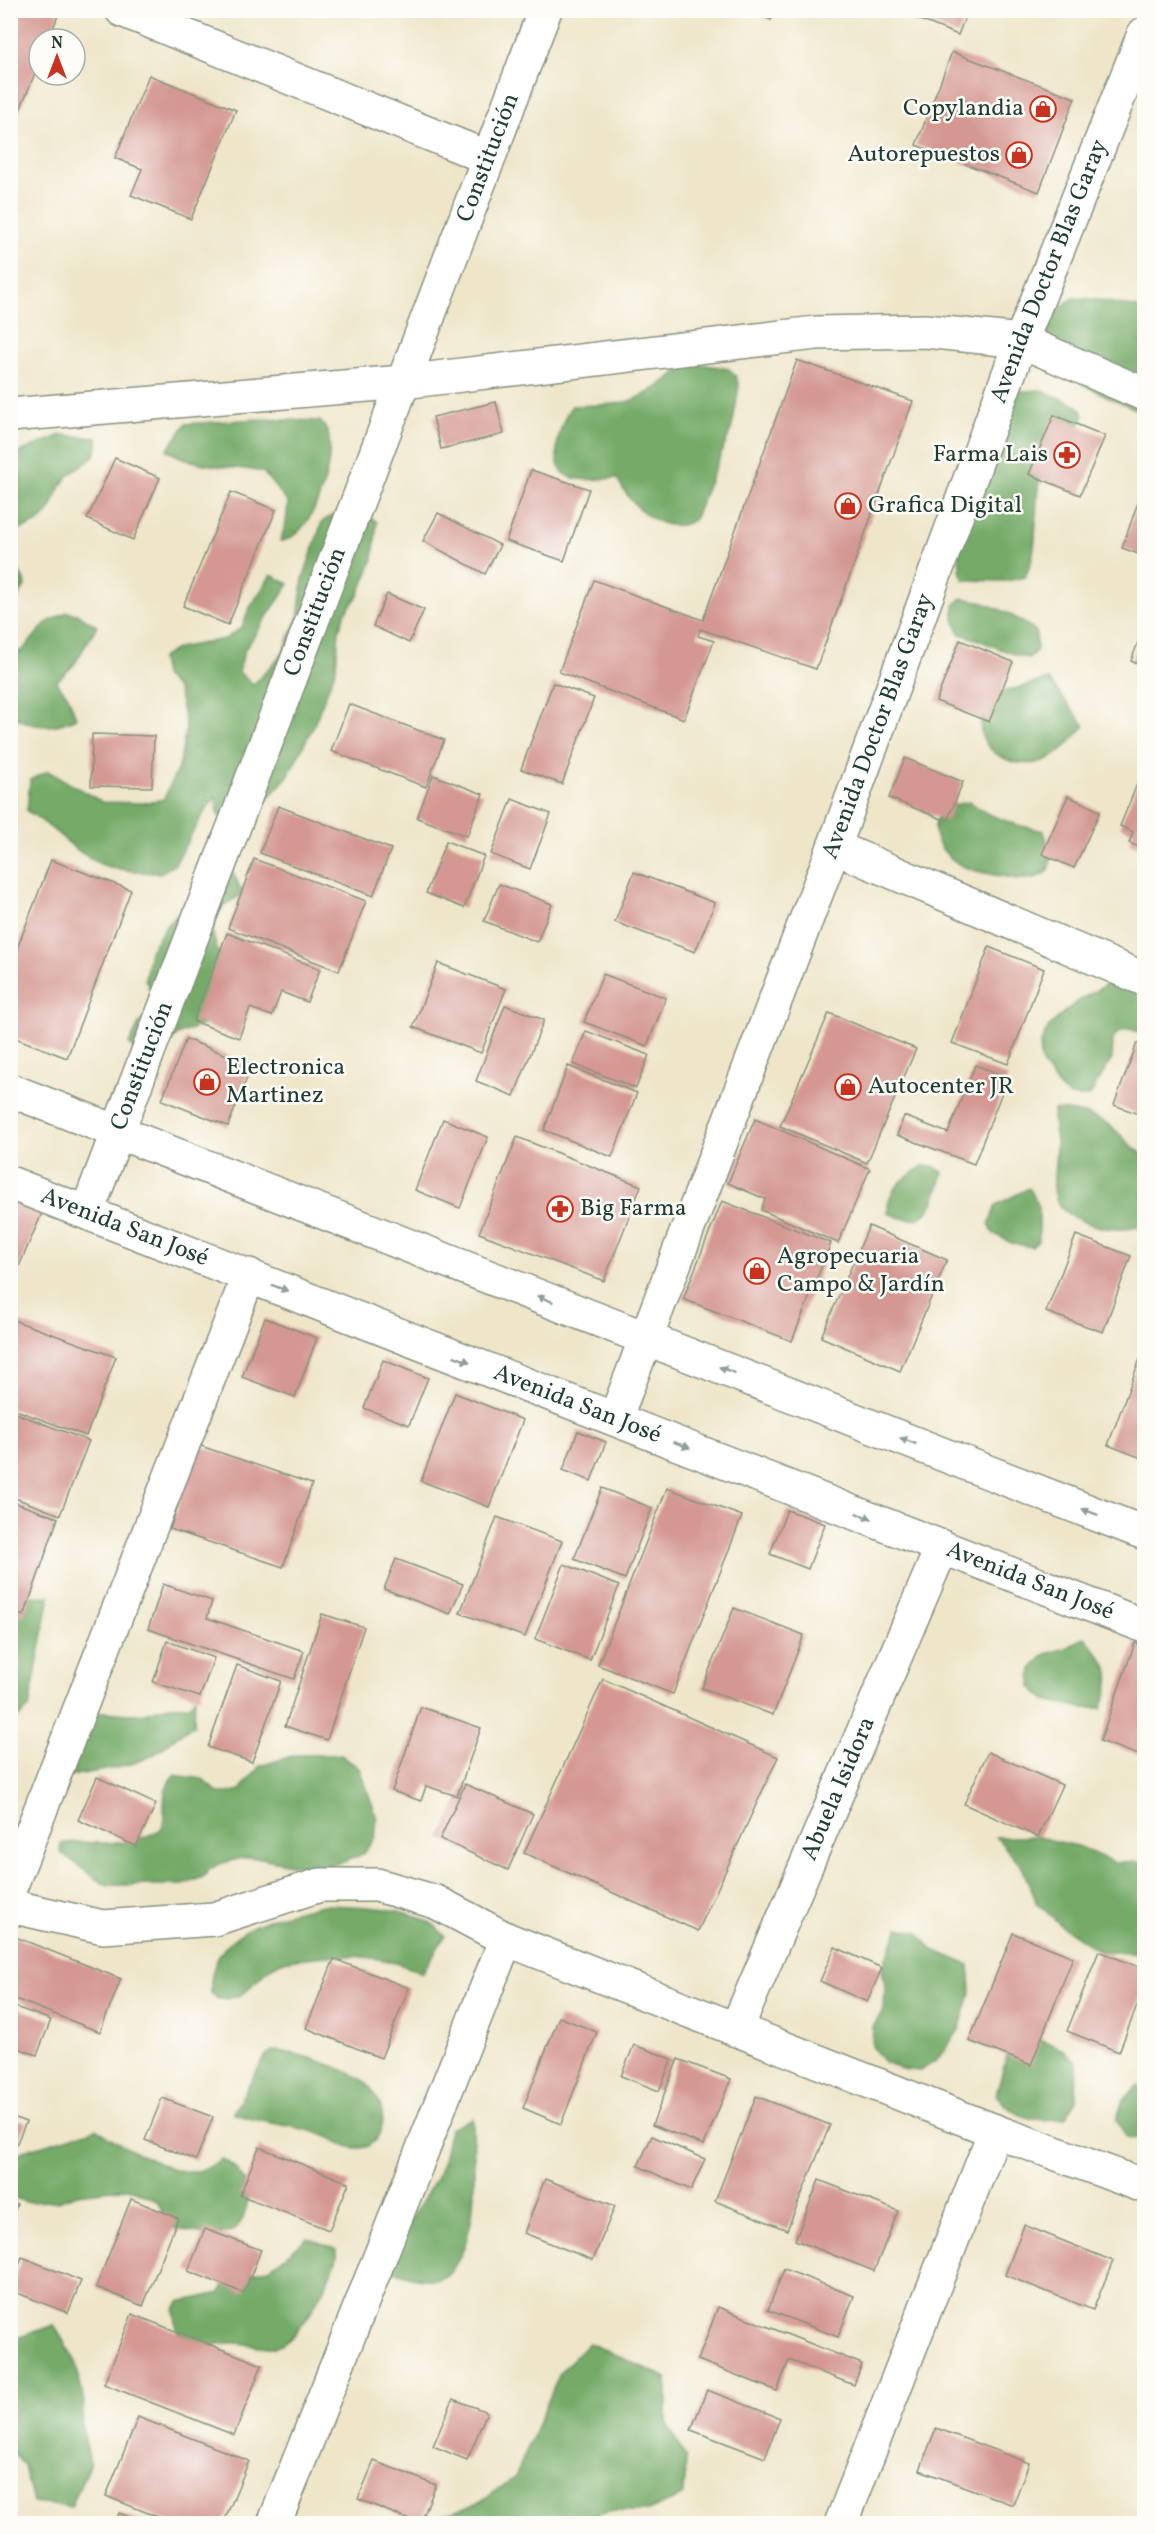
<svg xmlns="http://www.w3.org/2000/svg" width="1155" height="2534" viewBox="0 0 1155 2534" font-family="Vollkorn,serif">
<rect width="100%" height="100%" fill="#fdfcf7"/>
<filter id="ink" filterUnits="userSpaceOnUse"><feTurbulence type="fractalNoise" baseFrequency=".0167" numOctaves="2"/><feDisplacementMap in="SourceGraphic" scale="12" xChannelSelector="R" yChannelSelector="G"/><feConvolveMatrix kernelMatrix="1 2 1 2 8 2 1 2 1" color-interpolation-filters="sRGB"/></filter>
<filter id="wash" filterUnits="userSpaceOnUse"><feTurbulence type="fractalNoise" baseFrequency=".008" numOctaves="4" result="noise"/><feDisplacementMap in="SourceGraphic" scale="24" xChannelSelector="R" yChannelSelector="G"/><feGaussianBlur stdDeviation="1.35" result="paint"/><feColorMatrix in="noise" values="0 0 0 0 0 0 0 0 0 0 0 0 0 0 0 0 0 1.4 0 .05"/><feComposite in="paint" operator="in"/></filter>
<g filter="url(#wash)">
<rect width="100%" height="100%" fill="#efe6ca"/>
<g fill="#74aa67" stroke="#4a744e" stroke-width="1.5">
<path d="M1073 298 1093 299 1144 309V413L1083 385 1047 338C1049 317 1057 309 1073 298Z"/>
<path d="M689 362 729 369 736 377 739 386 732 427 694 520C662 538 630 505 617 478 603 478 579 483 566 475 548 463 560 420 572 406 587 405 604 406 620 403 645 400 670 378 689 362Z"/>
<path d="M1041 390 1078 406 1084 416C1079 429 1067 431 1057 440 1051 445 1045 460 1043 468 1030 504 1043 542 1025 577L1006 581 964 580 960 571 959 552 973 502 989 478 1009 392Z"/>
<path d="M259 419 320 421C322 424 327 429 328 433 336 461 313 539 280 541L286 523 288 503 263 472C228 465 198 469 167 450L186 424Z"/>
<path d="M61 435 97 438C99 466 78 462 65 480 55 492 54 510 41 520 32 527 21 529 11 532V461L22 451Z"/>
<path d="M339 511H358L377 522 373 559 358 596 346 611 339 630 336 668 314 725 288 776 262 805 254 824H235L218 815 216 797 204 812 175 864 159 874C141 871 120 871 103 865 75 854 54 826 27 811L30 780 48 771 102 802 144 803 164 799 180 763 186 726 178 690 164 676 161 658 178 648 225 639 242 627 249 609 271 575 289 584 244 651 239 672 253 685 282 654 298 618 303 579 322 522Z"/>
<polygon points="11,562 14,562 26,584 11,608"/>
<path d="M962 598C990 602 1013 615 1036 631L1037 650 1029 658C1006 654 984 640 960 634L954 619V605Z"/>
<path d="M67 612 77 614 97 626 74 665 56 682 68 696 76 718C52 730 34 728 11 715V651H22L46 623Z"/>
<path d="M1048 679 1085 726C1073 738 1062 753 1046 760 1020 772 973 753 982 719 984 711 992 702 996 694Z"/>
<path d="M970 802 988 814 1017 825 1044 831 1051 860 1049 871C1032 882 1021 880 1001 876 986 873 970 871 957 863 924 840 927 805 970 802Z"/>
<path d="M220 846 243 894C215 908 205 925 220 956L208 1023 179 1034 164 1046 136 1050 129 1044 138 1026 155 1001 145 979 150 951 167 924 196 896Z"/>
<path d="M1144 967V1033L1129 1029 1119 1031 1113 1039 1112 1059 1090 1095C1074 1100 1064 1095 1055 1082 1052 1076 1045 1070 1042 1063 1025 1019 1114 980 1144 967Z"/>
<path d="M1054 1110C1073 1111 1096 1114 1112 1127 1124 1137 1130 1148 1144 1154V1224C1125 1237 1067 1224 1057 1201 1050 1184 1057 1160 1056 1141 1055 1130 1051 1122 1054 1110Z"/>
<path d="M923 1166H933L943 1172C934 1205 928 1232 888 1213 886 1189 904 1178 923 1166Z"/>
<polygon points="1029,1188 1039,1207 1039,1240 1032,1247 1011,1243 993,1233 989,1224 996,1205"/>
<polygon points="50,1596 29,1708 11,1724 11,1597"/>
<path d="M1085 1637C1108 1667 1118 1671 1101 1708H1083L1046 1700 1031 1687 1032 1668 1046 1654 1066 1648Z"/>
<path d="M195 1696 194 1726C178 1731 168 1747 153 1755 128 1768 98 1771 71 1776L92 1713C109 1709 126 1717 144 1713 163 1708 168 1704 190 1706Z"/>
<path d="M295 1755H341L359 1768 377 1817 375 1838 363 1854 344 1862 325 1866 295 1865 261 1858H242L219 1864 210 1869 203 1877 183 1885H108L99 1881 60 1852 61 1843C103 1839 120 1852 162 1829 168 1810 158 1792 174 1775L203 1779 218 1793H228L240 1790 260 1766Z"/>
<polygon points="996,1837 1038,1837 1077,1846 1115,1863 1144,1862 1144,1954 1099,1951 1064,1928 1037,1903 1022,1867"/>
<path d="M323 1905C355 1906 403 1906 431 1923 436 1926 441 1932 445 1936L422 1973C386 1956 345 1953 306 1958 297 1959 287 1959 279 1963 251 1976 256 1999 218 1999L211 1993C207 1930 274 1916 323 1905Z"/>
<polygon points="899,1928 918,1932 931,1949 969,1965 971,1991 959,2030 937,2060 920,2071 901,2069 884,2062 872,2046 873,2027 884,2009 885,1987 882,1968"/>
<path d="M1026 2032 1063 2050 1077 2063 1076 2102 1065 2118C1034 2123 1017 2119 996 2095L1010 2044Z"/>
<path d="M274 2051C296 2052 353 2069 368 2085 378 2096 385 2112 382 2127 380 2135 373 2145 365 2147 346 2152 334 2137 318 2133 290 2124 261 2124 233 2113L266 2055Z"/>
<polygon points="1138,2085 1144,2088 1144,2140 1127,2137 1116,2120 1123,2101"/>
<path d="M473 2118C473 2166 481 2221 456 2264 452 2270 447 2277 439 2279 423 2281 403 2275 389 2269L406 2226 436 2179 443 2160 450 2129Z"/>
<path d="M97 2129C118 2143 166 2172 192 2172 202 2172 213 2164 222 2159 245 2170 253 2196 243 2218 240 2224 237 2229 231 2232 216 2238 186 2231 171 2227L157 2201 129 2188 77 2194 57 2201 25 2202 15 2198 11 2189 10 2159 23 2151Z"/>
<path d="M307 2238 337 2249V2258C329 2280 299 2345 274 2347 261 2348 246 2342 232 2343 217 2343 201 2349 186 2346L177 2329 174 2310 179 2302 220 2293C230 2268 250 2278 269 2268 282 2260 295 2248 307 2238Z"/>
<polygon points="54,2325 75,2360 84,2401 82,2426 90,2463 71,2507 33,2503 24,2466 11,2450 11,2340"/>
<polygon points="589,2343 667,2378 667,2424 686,2458 684,2495 648,2511 608,2511 572,2523 422,2523 481,2502 515,2477 561,2371"/>
</g>
<g id="blocks">
<g fill="#d49791">
<polygon points="10,10 52,10 59,13 49,39 39,39 39,63 11,132"/>
<polygon points="749,10 775,10 771,20"/>
<polygon points="895,10 968,10 958,35"/>
<polygon points="952,52 1075,98 1039,192 916,145"/>
<polygon points="149,75 236,110 191,219 131,195 142,169 115,158"/>
<polygon points="797,360 913,401 816,669 700,629 698,636 714,641 684,719 559,672 594,580 703,620"/>
<polygon points="496,402 504,434 441,449 433,417"/>
<polygon points="1054,415 1105,436 1080,495 1029,474"/>
<polygon points="115,458 160,478 133,540 87,519"/>
<polygon points="531,470 589,489 564,561 506,541"/>
<polygon points="1144,485 1144,556 1122,548"/>
<polygon points="231,492 276,510 228,625 183,606"/>
<polygon points="438,513 500,545 485,574 423,541"/>
<polygon points="387,594 424,610 409,643 373,626"/>
<polygon points="1144,626 1144,666 1131,661"/>
<polygon points="960,640 1013,662 989,722 936,701"/>
<polygon points="553,683 594,698 562,784 521,769"/>
<polygon points="349,704 444,740 426,787 331,751"/>
<polygon points="92,734 154,736 152,787 91,786"/>
<polygon points="905,758 963,782 947,821 889,798"/>
<polygon points="1144,767 1144,849 1129,843 1133,832 1120,826"/>
<polygon points="433,775 483,794 467,836 417,818"/>
<polygon points="1068,796 1100,811 1074,868 1042,854"/>
<polygon points="512,799 551,814 530,869 491,854"/>
<polygon points="278,806 391,849 373,896 260,853"/>
<polygon points="446,841 484,856 464,908 426,893"/>
<polygon points="254,859 366,901 339,971 228,928"/>
<polygon points="51,860 131,890 67,1058 10,1036 10,967"/>
<polygon points="634,872 715,903 695,952 615,922"/>
<polygon points="499,884 552,904 537,942 484,921"/>
<polygon points="227,933 320,969 307,1002 281,992 272,1016 250,1008 239,1038 193,1021"/>
<polygon points="989,947 1044,969 1008,1064 952,1043"/>
<polygon points="438,963 506,989 481,1053 413,1027"/>
<polygon points="603,974 666,998 647,1046 584,1022"/>
<polygon points="505,1005 544,1020 514,1096 476,1081"/>
<polygon points="829,1013 916,1049 867,1163 780,1126"/>
<polygon points="586,1031 649,1055 636,1088 573,1064"/>
<polygon points="186,1039 252,1065 228,1126 162,1100"/>
<polygon points="1137,1043 1144,1046 1144,1116 1114,1105"/>
<polygon points="975,1065 1008,1077 974,1164 897,1135 904,1116 948,1133"/>
<polygon points="568,1066 637,1093 612,1157 544,1130"/>
<polygon points="443,1119 488,1137 460,1208 415,1190"/>
<polygon points="755,1119 870,1169 838,1243 761,1210 765,1199 728,1183"/>
<polygon points="517,1137 641,1186 604,1281 479,1233"/>
<polygon points="10,1197 43,1211 10,1287"/>
<polygon points="722,1201 831,1243 792,1341 683,1299"/>
<polygon points="869,1226 947,1260 900,1371 821,1337"/>
<polygon points="1076,1235 1131,1256 1103,1332 1046,1312"/>
<polygon points="265,1318 317,1338 295,1397 242,1377"/>
<polygon points="10,1319 116,1357 86,1436 10,1408"/>
<polygon points="1144,1348 1144,1459 1108,1445"/>
<polygon points="383,1360 428,1378 409,1425 364,1408"/>
<polygon points="455,1393 523,1420 489,1507 421,1481"/>
<polygon points="10,1411 89,1441 60,1515 10,1496"/>
<polygon points="578,1431 606,1442 591,1481 563,1470"/>
<polygon points="198,1445 312,1484 283,1567 170,1529"/>
<polygon points="602,1488 652,1508 625,1579 574,1559"/>
<polygon points="667,1488 742,1516 673,1694 598,1665"/>
<polygon points="10,1501 58,1518 24,1616 10,1611"/>
<polygon points="787,1510 825,1524 808,1569 770,1554"/>
<polygon points="497,1517 562,1541 525,1637 460,1613"/>
<polygon points="396,1559 463,1584 450,1614 384,1589"/>
<polygon points="564,1564 619,1586 590,1660 535,1639"/>
<polygon points="163,1584 212,1601 207,1618 304,1651 294,1679 148,1629"/>
<polygon points="734,1608 804,1635 773,1715 702,1688"/>
<polygon points="322,1614 364,1627 327,1740 285,1726"/>
<polygon points="167,1641 214,1658 200,1697 153,1682"/>
<polygon points="1135,1643 1144,1646 1144,1757 1100,1741"/>
<polygon points="237,1665 281,1681 252,1762 208,1747"/>
<polygon points="603,1679 778,1757 698,1931 524,1853"/>
<polygon points="421,1707 481,1728 457,1796 426,1786 421,1801 392,1791"/>
<polygon points="988,1752 1062,1785 1038,1837 964,1804"/>
<polygon points="97,1777 156,1804 136,1846 78,1820"/>
<polygon points="465,1784 533,1814 508,1870 440,1839"/>
<polygon points="1013,1933 1073,1957 1031,2065 969,2041"/>
<polygon points="13,1936 121,1979 100,2032 10,1997 10,1942"/>
<polygon points="835,1947 882,1968 867,2002 820,1981"/>
<polygon points="1099,1951 1144,1969 1144,1988 1119,2052 1067,2031"/>
<polygon points="334,1959 409,1988 381,2058 306,2028"/>
<polygon points="10,2005 51,2020 37,2055 10,2045"/>
<polygon points="559,2017 597,2032 561,2124 523,2108"/>
<polygon points="634,2045 672,2059 659,2091 621,2076"/>
<polygon points="678,2059 731,2079 704,2145 652,2125"/>
<polygon points="756,2096 830,2125 787,2230 715,2201"/>
<polygon points="162,2098 213,2117 196,2160 145,2140"/>
<polygon points="10,2116 26,2122 16,2145 10,2143"/>
<polygon points="652,2136 705,2159 691,2190 638,2166"/>
<polygon points="259,2147 349,2183 329,2230 240,2195"/>
<polygon points="545,2179 615,2206 593,2260 524,2233"/>
<polygon points="819,2180 898,2211 874,2271 795,2240"/>
<polygon points="131,2199 178,2218 143,2306 96,2287"/>
<polygon points="10,2202 17,2204 11,2221 10,2221"/>
<polygon points="1024,2225 1113,2261 1093,2310 1005,2275"/>
<polygon points="205,2229 261,2250 244,2293 188,2271"/>
<polygon points="22,2257 81,2281 68,2313 10,2290"/>
<polygon points="784,2269 854,2296 838,2337 768,2310"/>
<polygon points="718,2307 862,2364 854,2385 789,2360 777,2391 698,2360"/>
<polygon points="132,2314 262,2365 234,2435 104,2384"/>
<polygon points="707,2390 780,2418 765,2458 691,2430"/>
<polygon points="453,2399 487,2412 467,2460 433,2446"/>
<polygon points="138,2417 249,2461 223,2524 175,2524 106,2496"/>
<polygon points="936,2428 1029,2463 1013,2505 920,2470"/>
<polygon points="374,2461 436,2485 420,2524 358,2499"/>
<polygon points="119,2513 144,2523 144,2524 115,2524"/>
</g>
</g>
</g>
<g filter="url(#ink)">
<use href="#blocks" fill-opacity="0" stroke="#87927f" stroke-width="1.5"/>
<g fill="none" stroke-linecap="round" stroke-linejoin="round">
<g stroke="#87927f" stroke-width="36">
<g id="minor">
<polyline points="122,10 489,158"/>
<polyline points="10,415 403,382 816,333 925,331 1021,341 1144,394"/>
<polyline points="834,847 1144,979"/>
<polyline points="10,1090 1144,1533"/>
<path id="s1" d="M10 1183 1144 1626"/>
<path id="s2" d="M87 1212 545 10"/>
<path id="s3" d="M615 1419 834 847 1021 341 1144 34"/>
<polyline points="10,1888 249,1275"/>
<polyline points="10,1906 103,1927 214,1919 320,1885 377,1885 436,1902 506,1939 995,2131 1144,2186"/>
<path id="s4" d="M736 2030 942 1547"/>
<polyline points="274,2524 506,1939"/>
<polyline points="841,2524 995,2131"/>
</g>
</g>
<use href="#minor" stroke="#fff" stroke-width="33"/>
</g>
<defs><path id="oneway-solid" d="M-6-.8H1V-3.2L6.5 0L1 3.2V.8H-6Z" transform="scale(1.5)"/></defs>
<g fill="#8f9e9a">
<use href="#oneway-solid" transform="translate(280 1288) rotate(21)"/>
<use href="#oneway-solid" transform="translate(545 1299) rotate(-159)"/>
<use href="#oneway-solid" transform="translate(462 1359) rotate(21)"/>
<use href="#oneway-solid" transform="translate(727 1370) rotate(-159)"/>
<use href="#oneway-solid" transform="translate(908 1441) rotate(-159)"/>
<use href="#oneway-solid" transform="translate(682 1445) rotate(21)"/>
<use href="#oneway-solid" transform="translate(1090 1512) rotate(-159)"/>
<use href="#oneway-solid" transform="translate(864 1516) rotate(21)"/>
</g>
</g>
<defs>
<g id="shop-ring" transform="scale(1.35)"><circle r="9.5" fill="#fdfcf7" stroke="#c8321e" stroke-width="1.5"/><path d="M-5-2.5h2.3a2.7 3.5 0 0 1 5.4 0H5L5.5 6h-11ZM-1.5-2.5h3a1.5 2.3 0 0 0-3 0Z" fill="#c8321e"/></g>
<g id="pharmacy-ring" transform="scale(1.35)"><circle r="9.5" fill="#fdfcf7" stroke="#c8321e" stroke-width="1.5"/><path d="M-2-6h4v4h4v4h-4v4h-4v-4h-4v-4h4Z" fill="#c8321e"/></g>
</defs>
<g fill-rule="evenodd">
<use href="#shop-ring" x="1043" y="109"/>
<use href="#shop-ring" x="1019" y="155"/>
<use href="#pharmacy-ring" x="1067" y="455"/>
<use href="#shop-ring" x="848" y="506"/>
<use href="#shop-ring" x="207" y="1082"/>
<use href="#shop-ring" x="848" y="1087"/>
<use href="#pharmacy-ring" x="560" y="1209"/>
<use href="#shop-ring" x="757" y="1271"/>
</g>
<g text-anchor="middle" dominant-baseline="central" stroke-width="5" stroke-linejoin="round" paint-order="stroke">
<g font-size="24" fill="#1f3d34" stroke="#fdfcf7" text-anchor="start">
<text x="1024" y="109" text-anchor="end">Copylandia</text>
<text x="1000" y="155" text-anchor="end">Autorepuestos</text>
<text x="1048" y="455" text-anchor="end">Farma Lais</text>
<text x="868" y="506">Grafica Digital</text>
<text x="226" y="1068">Electronica<tspan x="226" dy="28">Martinez</tspan></text>
<text x="868" y="1087">Autocenter JR</text>
<text x="580" y="1209">Big Farma</text>
<text x="777" y="1257">Agropecuaria<tspan x="777" dy="28">Campo &amp; Jardín</tspan></text>
</g>
<g font-size="24" fill="#1f3d34" stroke="#fdfcf7">
<text stroke="none"><textPath href="#s2" startOffset="1128">Constitución</textPath></text>
<text stroke="none"><textPath href="#s3" startOffset="1227">Avenida Doctor Blas Garay</textPath></text>
<text stroke="none"><textPath href="#s2" startOffset="642">Constitución</textPath></text>
<text stroke="none"><textPath href="#s3" startOffset="741">Avenida Doctor Blas Garay</textPath></text>
<text stroke="none"><textPath href="#s2" startOffset="156">Constitución</textPath></text>
<text stroke="none"><textPath href="#s1" startOffset="123">Avenida San José</textPath></text>
<text stroke="none"><textPath href="#s1" startOffset="609">Avenida San José</textPath></text>
<text stroke="none"><textPath href="#s1" startOffset="1095">Avenida San José</textPath></text>
<text stroke="none"><textPath href="#s4" startOffset="262">Abuela Isidora</textPath></text>
</g>
</g>
<rect width="1155" height="2534" fill="none" stroke="#fdfcf7" stroke-width="36"/>
<g transform="translate(57 57)"><circle r="28" fill="#fdfcf7" stroke="#a4b0a9" stroke-width="1.5"/>
<path d="M0-4.5L10 22L0 15L-10 22Z" fill="#c8321e"/>
<text y="-9" font-size="16" font-weight="bold" text-anchor="middle" fill="#1f3d34">N</text>
</g>
</svg>
